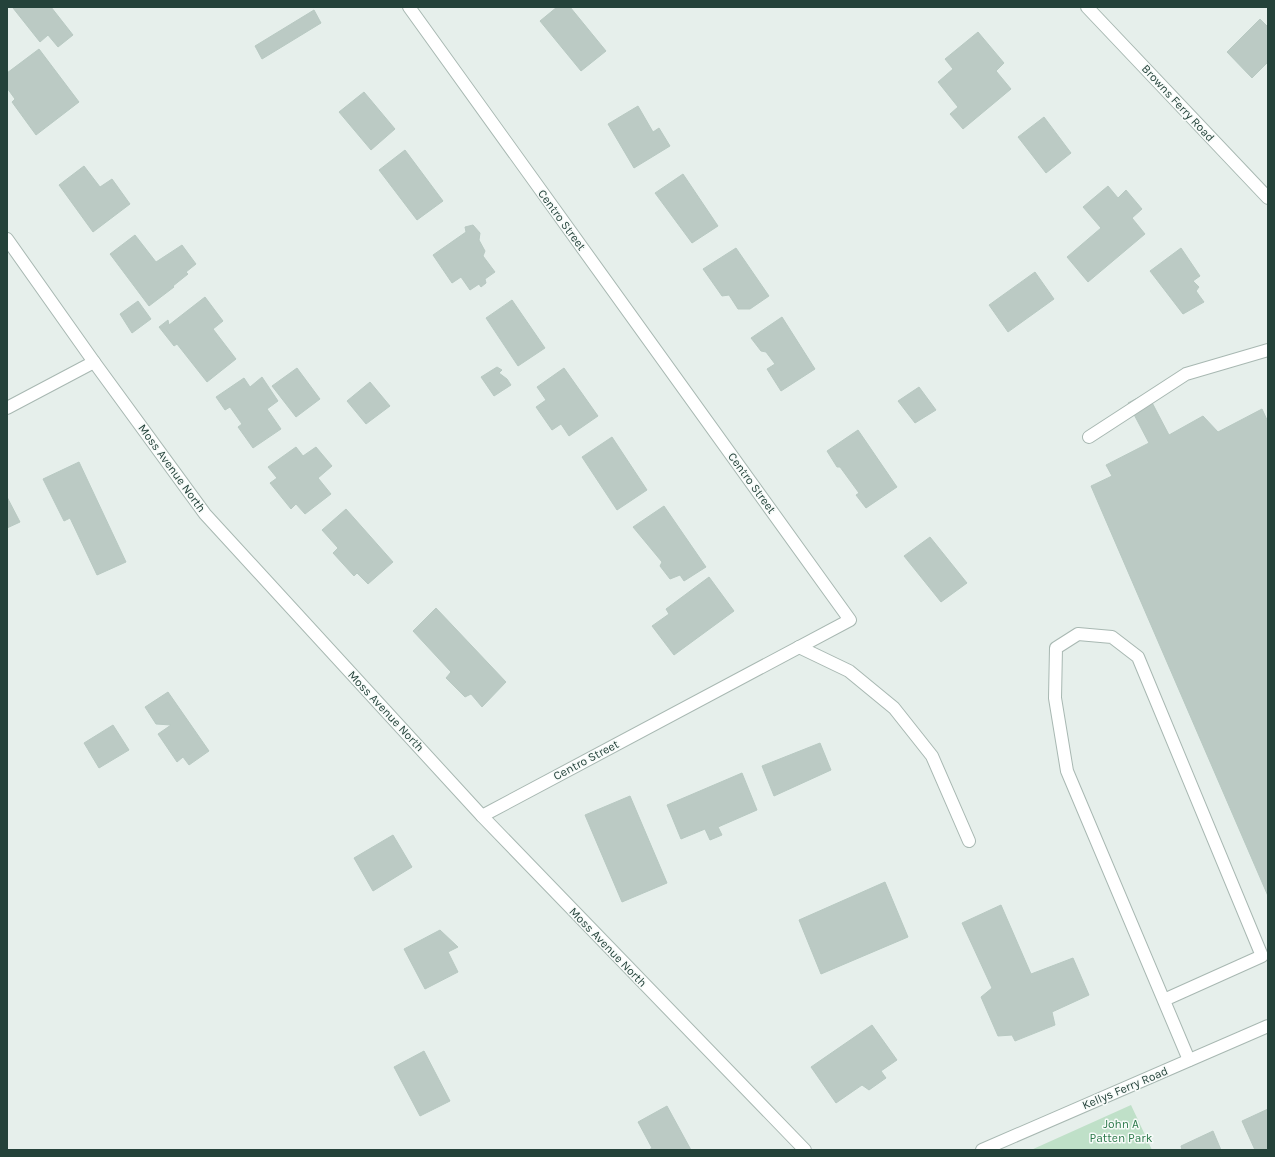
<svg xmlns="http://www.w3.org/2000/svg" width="1275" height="1157" viewBox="0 0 1275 1157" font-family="Karla,sans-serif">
<rect width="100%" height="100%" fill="#e6efeb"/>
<polygon fill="#bfe0c8" points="1131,1105 1152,1150 1031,1150"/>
<g fill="#bbcac4" stroke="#b8c9c2">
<polygon points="14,7 51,7 73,35 58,47 48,35 40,42 13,8"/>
<polygon points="557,7 570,7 606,51 581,71 540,21"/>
<polygon points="314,10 321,23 262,59 255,46"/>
<polygon points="1260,19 1268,27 1268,62 1252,78 1227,52"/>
<polygon points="978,32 1004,63 996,71 1011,89 963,129 950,114 958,107 938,82 953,69 945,59"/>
<polygon points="39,49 79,102 36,135 12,102 15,99 7,88 7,73"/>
<polygon points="364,92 395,129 371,150 339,112"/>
<polygon points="638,106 653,132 659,128 670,146 634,168 608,124"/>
<polygon points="1044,117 1071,153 1046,173 1018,137"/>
<polygon points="405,150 443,201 417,220 379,170"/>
<polygon points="84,166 100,187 112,179 130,204 93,232 59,185"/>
<polygon points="683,174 718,226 692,243 655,193"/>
<polygon points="1108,186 1118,198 1126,190 1142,209 1132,218 1145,234 1088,282 1067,257 1101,228 1083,207"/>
<polygon points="473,225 480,233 479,240 485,251 483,256 495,272 485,279 486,283 481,287 479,284 470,290 461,277 452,283 433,255 466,232 465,227"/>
<polygon points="135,235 156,262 182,245 196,264 186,272 188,274 173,286 174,287 149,306 110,254"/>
<polygon points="736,248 769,296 750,309 738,309 729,295 722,296 703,269"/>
<polygon points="1181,248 1200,276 1193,281 1199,287 1196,291 1204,302 1183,314 1150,271"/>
<polygon points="1035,272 1054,299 1008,332 989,305"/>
<polygon points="205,297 223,321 213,329 236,359 207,382 177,344 174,346 159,327 168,320 169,325"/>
<polygon points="512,300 545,348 518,366 486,318"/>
<polygon points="138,301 151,319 132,333 120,314"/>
<polygon points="782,317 815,369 781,391 767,369 775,364 766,352 761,351 751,338"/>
<polygon points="497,367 502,370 499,373 507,379 511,385 494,396 481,377"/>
<polygon points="297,368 320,399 296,417 272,386"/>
<polygon points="564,368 598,416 569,436 561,424 552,430 536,407 546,400 537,387"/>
<polygon points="262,377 278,401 267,409 281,429 253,448 238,427 242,424 230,407 225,410 216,397 244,378 250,387"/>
<polygon points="370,382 390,406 366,424 347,401"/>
<polygon points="919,387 936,410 915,423 898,401"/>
<polygon points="1147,393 1169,435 1203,416 1218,432 1262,409 1268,422 1268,896 1091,486 1112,476 1106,465 1149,443 1128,403"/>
<polygon points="858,430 897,487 866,508 856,495 859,493 840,467 837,467 827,451"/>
<polygon points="612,437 647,490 617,510 582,457"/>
<polygon points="296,447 303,456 316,447 332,466 318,478 331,494 305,514 296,504 291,509 270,483 277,478 268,467"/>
<polygon points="79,462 126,562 97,575 70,518 64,521 43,479"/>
<polygon points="7,497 20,522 7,528"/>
<polygon points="664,506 706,567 684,581 680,575 670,579 660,566 662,562 633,527"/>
<polygon points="346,509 393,562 368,584 357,573 354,576 333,553 338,548 322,530"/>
<polygon points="930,537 967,583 941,602 904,556"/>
<polygon points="709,577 734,611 674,655 652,626 669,614 666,609"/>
<polygon points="436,608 506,682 482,707 471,694 465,697 446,678 451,672 413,631"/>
<polygon points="168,692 209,751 189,765 183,757 177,762 158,734 171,725 156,724 145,707"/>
<polygon points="113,725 129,750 99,768 84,743"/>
<polygon points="820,743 831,770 774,796 762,766"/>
<polygon points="742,773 757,810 718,827 722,835 710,840 705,829 681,839 667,805"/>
<polygon points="630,796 667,883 622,902 585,815"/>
<polygon points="393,835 412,867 373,891 354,858"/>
<polygon points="885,882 908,937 821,974 799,920"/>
<polygon points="1001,905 1031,974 1073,958 1089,995 1052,1012 1055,1025 1015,1041 1012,1035 998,1036 981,997 992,988 962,923"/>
<polygon points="440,930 458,947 448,952 458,972 425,989 404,949"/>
<polygon points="872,1025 897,1060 881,1071 886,1078 869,1090 862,1085 836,1103 811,1067"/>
<polygon points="424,1051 450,1101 420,1116 394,1067"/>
<polygon points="667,1106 691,1150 649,1150 652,1148 638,1122"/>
<polygon points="1268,1109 1268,1150 1255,1150 1242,1121"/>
<polygon points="1213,1131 1221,1150 1182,1150 1181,1146"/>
</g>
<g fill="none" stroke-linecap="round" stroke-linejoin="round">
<g stroke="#a8b8b2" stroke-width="14">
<g id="service">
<polyline points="1089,437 1186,374 1268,350"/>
<polyline points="799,647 849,671 894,708 932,756 969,841"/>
<polyline points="1164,1000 1262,956 1138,657 1112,637 1078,634 1056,648 1055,698 1067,771 1189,1060"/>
</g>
</g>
<g stroke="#a8b8b2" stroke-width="14">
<g id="minor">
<polyline points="409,7 850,620 482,816"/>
<polyline points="7,239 94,362 205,514 482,816 805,1150"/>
<polyline points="7,408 94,362"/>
</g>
</g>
<g stroke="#a8b8b2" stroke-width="14">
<g id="tertiary">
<polyline points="1087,7 1268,198"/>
<polyline points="982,1150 1268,1026"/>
</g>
</g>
<use href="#service" stroke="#fff" stroke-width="12"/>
<use href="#minor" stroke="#fff" stroke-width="12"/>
<use href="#tertiary" stroke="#fff" stroke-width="12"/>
</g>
<g text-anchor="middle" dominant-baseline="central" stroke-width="3" stroke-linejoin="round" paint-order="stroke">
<g font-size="12" fill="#24423a" stroke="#f7fbf9">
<text transform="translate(1178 103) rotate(47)">Browns Ferry Road</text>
<text transform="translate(562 220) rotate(54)">Centro Street</text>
<text transform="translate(172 468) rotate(54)">Moss Avenue North</text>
<text transform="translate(752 483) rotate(54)">Centro Street</text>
<text transform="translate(386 711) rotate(47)">Moss Avenue North</text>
<text transform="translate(586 760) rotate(-28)">Centro Street</text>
<text transform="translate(608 947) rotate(46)">Moss Avenue North</text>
<text transform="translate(1125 1088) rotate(-23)">Kellys Ferry Road</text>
</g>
<g font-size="12" fill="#2d7a4b" stroke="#f7fbf9">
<text x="1121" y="1124">John A<tspan x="1121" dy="14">Patten Park</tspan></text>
</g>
</g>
<rect width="1275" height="1157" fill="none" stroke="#24423a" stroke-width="16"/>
</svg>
